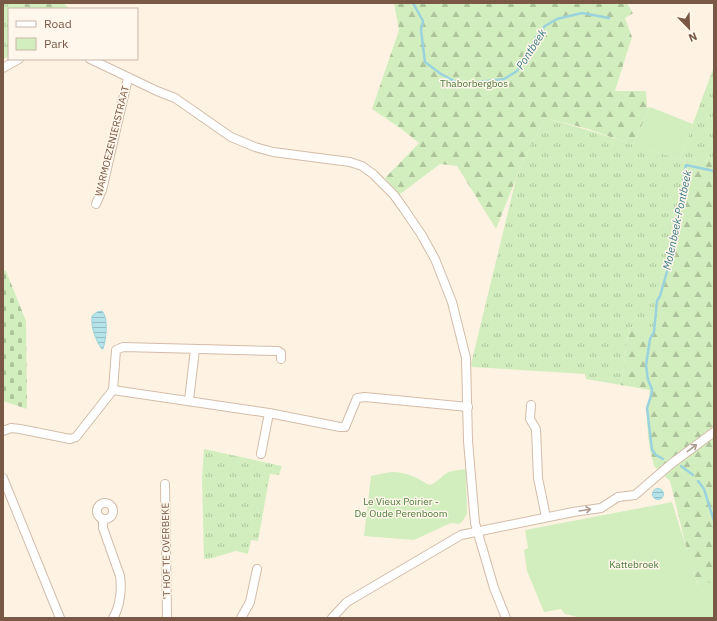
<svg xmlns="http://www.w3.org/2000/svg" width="717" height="621" viewBox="0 0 717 621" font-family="'IBM Plex Sans',sans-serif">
<defs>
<pattern id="grass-tufts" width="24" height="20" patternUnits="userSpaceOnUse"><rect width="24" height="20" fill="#d2eebf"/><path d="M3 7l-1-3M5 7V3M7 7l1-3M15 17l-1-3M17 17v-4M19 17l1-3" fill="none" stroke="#afc49d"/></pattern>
<pattern id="forest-firs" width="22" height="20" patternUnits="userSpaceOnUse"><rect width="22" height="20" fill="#d2eebf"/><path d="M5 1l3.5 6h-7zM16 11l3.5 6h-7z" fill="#afc49d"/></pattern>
<pattern id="cemetery-stones" width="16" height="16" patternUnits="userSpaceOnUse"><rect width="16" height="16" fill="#d2eebf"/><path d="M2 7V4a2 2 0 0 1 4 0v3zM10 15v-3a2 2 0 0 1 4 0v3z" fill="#afc49d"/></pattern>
<pattern id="water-rules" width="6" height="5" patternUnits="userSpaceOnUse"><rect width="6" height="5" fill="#b5e3ea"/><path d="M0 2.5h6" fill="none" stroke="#98bbbf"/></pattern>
</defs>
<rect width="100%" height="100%" fill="#fef3e2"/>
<g fill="url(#grass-tufts)">
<polygon points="3,3 24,3 25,9 9,9 9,56 3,59"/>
<path d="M714 66V162L682 160 689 163 661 278 654 332 629 327 621 385 586 379 585 374 472 367 471 364 516 179 525 156 546 118C591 130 635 146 680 159Z"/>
<polygon points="204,449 282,466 279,475 270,474 258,541 251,540 248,554 236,551 209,559 204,559 202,478"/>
</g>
<g fill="url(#forest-firs)">
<polygon points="24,3 63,3 68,7 67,9 25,9"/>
<polygon points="394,3 627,3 633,13 625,18 632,37 615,91 646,91 647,108 650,107 633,145 588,129 546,118 525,156 496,229 457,166 440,164 399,195 385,178 419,143 400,128 372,109 399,30"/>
<polygon points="680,159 714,162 714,618 709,618 688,555 670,481 654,466 651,454 648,437 647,419 650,390 621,385 629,327 654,331 661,278 689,163"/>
</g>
<polygon fill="url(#cemetery-stones)" points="3,270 6,271 26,321 27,409 3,401"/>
<g fill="#d2eebf">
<polygon points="650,107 693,124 680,159 633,145"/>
<path d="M466 469 467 514 462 522 459 524 451 523 414 540 364 536 371 476C378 475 386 472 393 472 406 472 418 478 429 485 438 483 443 473 452 471 456 470 461 470 466 469Z"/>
<polygon points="672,502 698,586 714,581 714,618 581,618 565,614 561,609 544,612 527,571 524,550 528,548 525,530"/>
</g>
<g fill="url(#water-rules)" stroke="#9ad3dd">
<path d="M102 311C109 318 106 340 103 349H102C95 340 91 327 92 316L97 312Z"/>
<circle cx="658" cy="494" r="5.5"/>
</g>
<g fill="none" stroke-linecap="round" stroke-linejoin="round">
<g stroke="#9ad3dd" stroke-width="2.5">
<polyline points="413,3 423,21 421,30 425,62 441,74 460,84 504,79 517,71 530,54 536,37 545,26 557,19 582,13 609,18"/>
<polyline points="663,459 656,455 652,450 647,408 651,396 652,389 648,380 646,365 650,339 654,332 657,301 660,296 673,251 672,242 678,219 686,165 714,171"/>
<polyline points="681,466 693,475"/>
<polyline points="698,481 704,489 714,521"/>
</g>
<g stroke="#d3bcaa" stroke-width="10">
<g id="minor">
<polyline points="90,59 157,91 175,98 231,137 255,147 273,152 350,162 362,166 373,174 394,195 404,209 421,234 435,259 452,302 466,358 468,441 475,523 494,588 506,618"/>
<polyline points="3,68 19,59"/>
<polyline points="96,204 102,190 128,78"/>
<polyline points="113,390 116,350 123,347 278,351 281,353 281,359"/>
<polyline points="189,400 195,349"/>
<polyline points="531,405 530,419 536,429 538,478 546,517"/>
<polyline points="3,431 11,428 20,429 70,439 76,437 113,390 269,413 340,427 345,427 357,398 365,397 468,407"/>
<polyline points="261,454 269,413"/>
<polyline points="3,478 60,618"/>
<polyline points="165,484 167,618"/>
<circle cx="105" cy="511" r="8"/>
<path d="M103 519V528L120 576C122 589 120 607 113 618"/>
<polyline points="241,618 250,602 257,569"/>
<polyline points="332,618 347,602 461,535 573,512 601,508 618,497 635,495 671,464 714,432"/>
</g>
</g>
<use href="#minor" stroke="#fff" stroke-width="8"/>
</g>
<defs><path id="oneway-shaft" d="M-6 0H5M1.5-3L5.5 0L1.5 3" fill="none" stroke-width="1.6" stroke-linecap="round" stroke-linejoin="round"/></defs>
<g stroke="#af9b90">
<use href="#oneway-shaft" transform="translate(692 448) rotate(-37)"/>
<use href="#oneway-shaft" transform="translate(585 510) rotate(-9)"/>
</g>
<g text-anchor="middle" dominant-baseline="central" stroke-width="3" stroke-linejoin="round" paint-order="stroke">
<g font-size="10" fill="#4d7a3a" stroke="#fff7eb">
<text x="474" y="83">Thaborbergbos</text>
<text x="401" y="501">Le Vieux Poirier -<tspan x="401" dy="12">De Oude Perenboom</tspan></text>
<text x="634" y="564">Kattebroek</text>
</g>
<g font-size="10" fill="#795846" stroke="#fff7eb">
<text transform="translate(112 141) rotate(-76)">WARMOEZENIERSTRAAT</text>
<text transform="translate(166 551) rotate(-91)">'T HOF TE OVERBEKE</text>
</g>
<g font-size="11" font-style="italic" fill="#3b7b87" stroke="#fff7eb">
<text transform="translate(531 49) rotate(-57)">Pontbeek</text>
<text transform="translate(677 220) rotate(-78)">Molenbeek-Pontbeek</text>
</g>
</g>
<rect width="717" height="621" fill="none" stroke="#795846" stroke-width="8"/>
<rect x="8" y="8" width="130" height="52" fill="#fff7eb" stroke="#c9b7a9"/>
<rect x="16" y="21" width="20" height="6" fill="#ffffff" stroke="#c9b7a9"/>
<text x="44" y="28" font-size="12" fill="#795846">Road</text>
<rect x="16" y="38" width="20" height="12" fill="#d2eebf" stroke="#c9b7a9"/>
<text x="44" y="48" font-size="12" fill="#795846">Park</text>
<g transform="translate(689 28) rotate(157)" stroke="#fff7eb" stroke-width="3" paint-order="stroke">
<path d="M0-3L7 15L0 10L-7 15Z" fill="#795846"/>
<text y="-6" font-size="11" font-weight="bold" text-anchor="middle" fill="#795846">N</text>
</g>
</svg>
